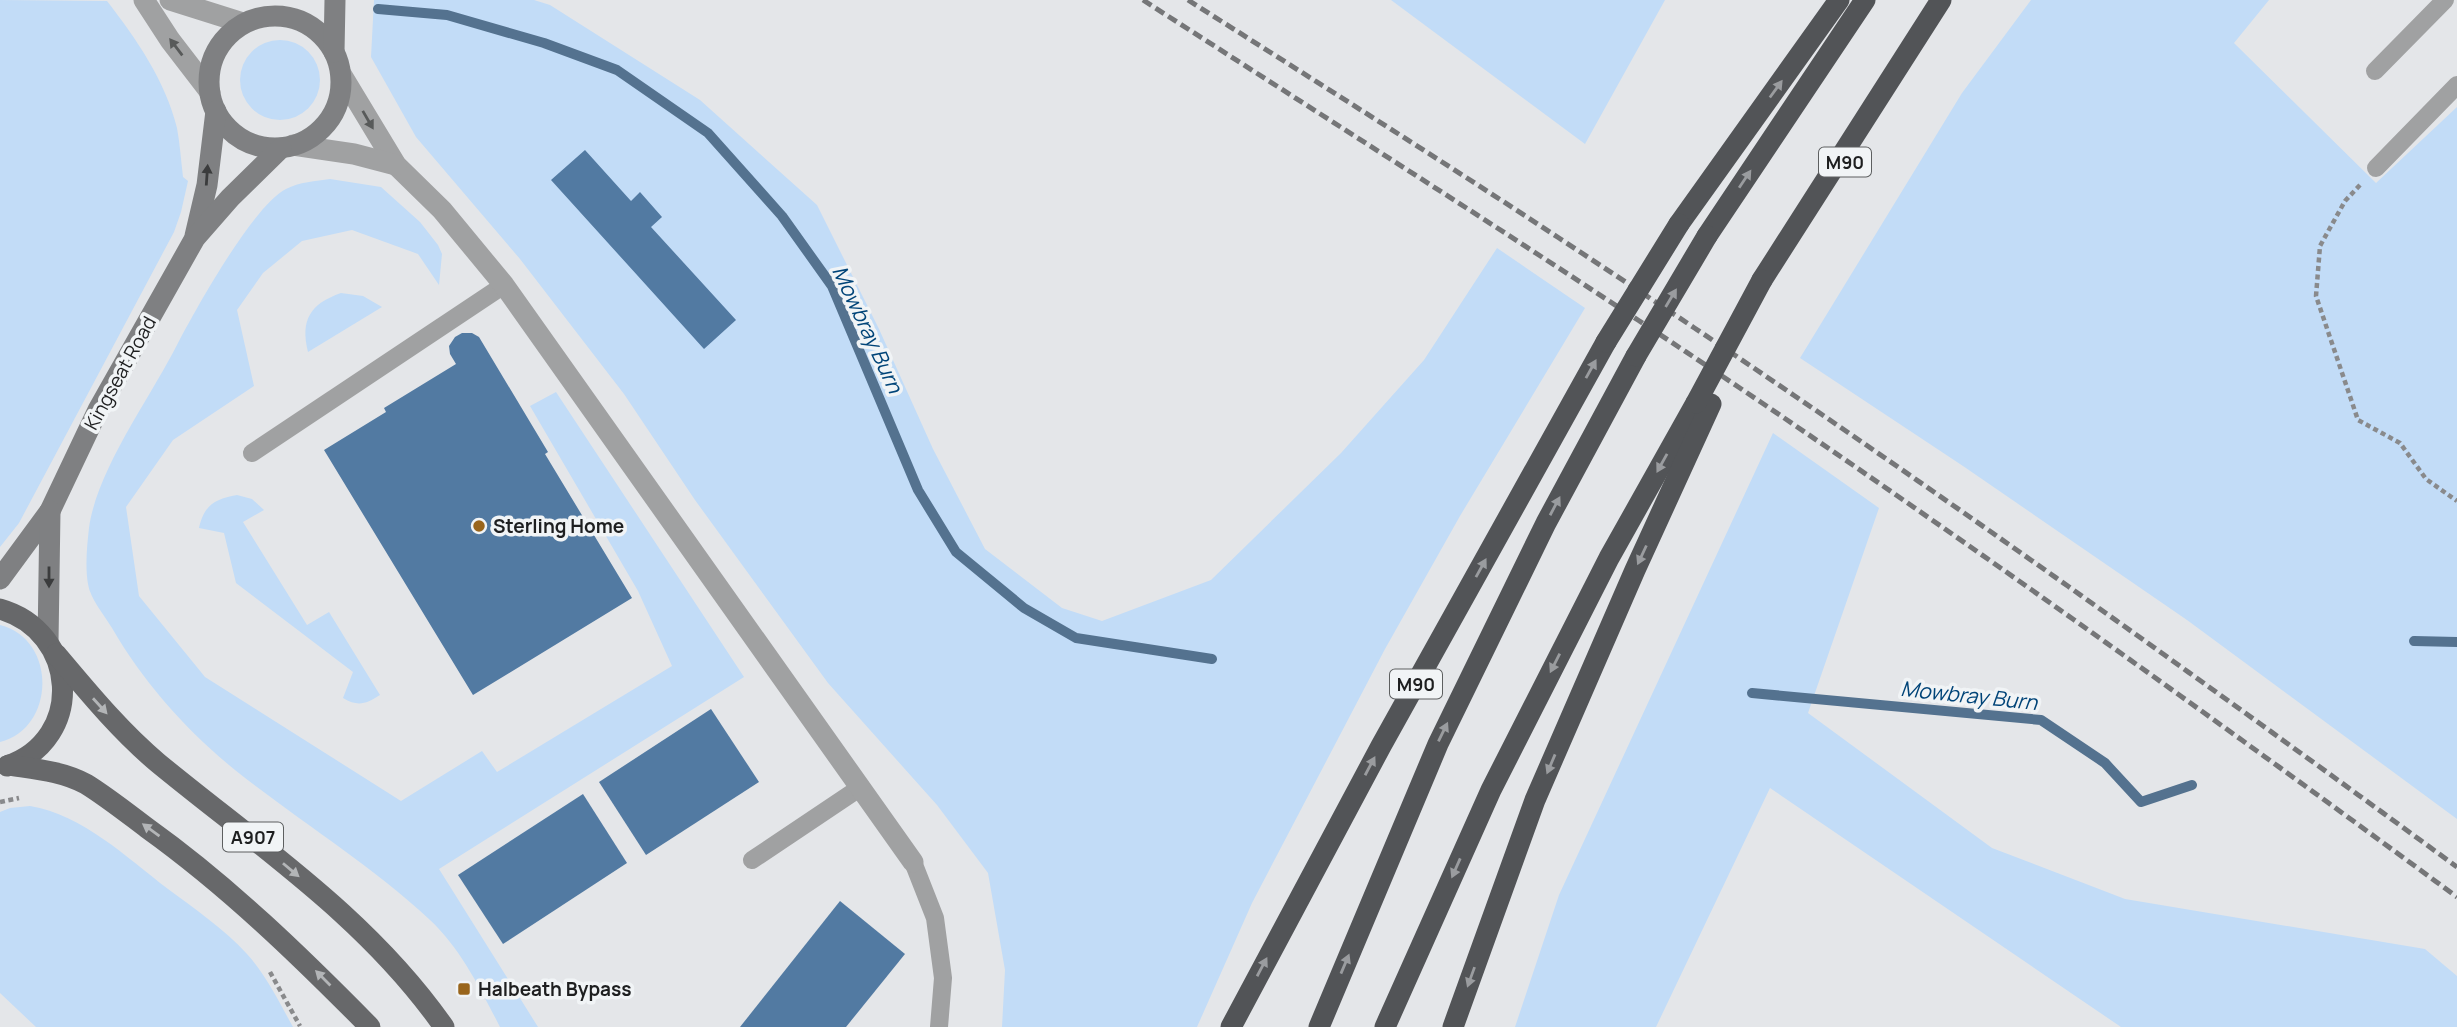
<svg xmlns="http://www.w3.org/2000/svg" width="2457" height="1027" viewBox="0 0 2457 1027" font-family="Manrope,sans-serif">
<rect width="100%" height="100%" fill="#e4e6e9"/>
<g fill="#c2dcf7">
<path d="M0 0 107 1C137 40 165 80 177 128 180 144 181 161 183 177L188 181 181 212 174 232 19 523 0 547Z"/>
<polygon points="374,0 534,0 550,5 700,100 817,205 879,329 933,449 985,549 1062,608 1102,621 1211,580 1341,453 1424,360 1497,248 1585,308 1460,516 1385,649 1252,903 1197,1027 1002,1027 1005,970 988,873 937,805 828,683 695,500 624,394 520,259 416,137 371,57"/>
<polygon points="1391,0 1665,0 1585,144"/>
<polygon points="2031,0 2269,0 2234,43 2376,183 2457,107 2457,819 2187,620 1963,466 1800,358 1962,93"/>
<circle cx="280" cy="80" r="40"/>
<path d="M330 179 381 187 420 222 438 245 442 254 439 285 418 254 352 230 302 241 263 273 237 310 254 386 173 440 126 507 139 596 205 677 401 801 482 751 497 772 672 666 638 591 530 406 556 392 744 677 439 869 538 1027H500C481 990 461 949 430 920 370 864 299 821 235 770 187 731 143 682 112 628 104 615 90 598 88 584 85 567 87 545 89 528 97 469 151 397 178 343 197 307 253 206 286 189 299 182 316 181 330 179Z"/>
<path d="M341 293 363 296 382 307 308 352C300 320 310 304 341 293Z"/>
<polygon points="1773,433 1879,508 1808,713 1992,848 2125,899 2425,949 2457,976 2457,1027 2121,1027 1770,788 1656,1027 1515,1027 1559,895"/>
<path d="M237 495 252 499 264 510 243 522 307 625 329 612 380 695C366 704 358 707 343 698L353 672 236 583 224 533 199 528C204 505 215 499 237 495Z"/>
<path d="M0 625C57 639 56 728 0 742Z"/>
<path d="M30 806C83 815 126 857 168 889 195 909 224 929 247 954 266 975 279 1002 293 1027H36L0 993V812L10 808Z"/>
</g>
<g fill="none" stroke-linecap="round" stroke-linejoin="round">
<g stroke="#54728f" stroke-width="10">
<polyline points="378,9 447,15 544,43 617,70 708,133 782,216 832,286 918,490 956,552 1024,608 1076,638 1212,659"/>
<polyline points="2414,641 2457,642"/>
<polyline points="1752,693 2041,720 2105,763 2141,802 2192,785"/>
</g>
</g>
<g fill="#527aa2">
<polygon points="585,150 631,201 640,192 662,217 651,227 736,320 704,349 551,180"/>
<polygon points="462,333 472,333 479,337 548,452 545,454 632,598 473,695 324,450 386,412 384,408 456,364 450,354 449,346 455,337"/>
<polygon points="711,709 759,782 646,855 599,782"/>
<polygon points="583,794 627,863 503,944 458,875"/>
<polygon points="840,901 905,954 846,1027 740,1027"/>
</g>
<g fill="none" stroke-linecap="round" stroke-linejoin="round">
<g stroke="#898a8c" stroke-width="4.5" stroke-dasharray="5 3.5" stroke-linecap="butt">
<polyline points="2360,185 2345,201 2320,246 2316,296 2358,420 2400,443 2426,479 2457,501"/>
<polyline points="0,802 19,798"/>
<polyline points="270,972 300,1026"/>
</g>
<g stroke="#a0a1a2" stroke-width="18">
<polyline points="2375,71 2445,0"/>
<polyline points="2376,168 2457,85"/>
<polyline points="252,453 504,285"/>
<polyline points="752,860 861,787"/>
<polyline points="913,862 935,918 943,978 939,1027"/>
</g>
<g stroke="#a0a1a2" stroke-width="21">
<polyline points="144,0 170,40 210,92"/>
<polyline points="170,0 243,23"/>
<polyline points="341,74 396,165 442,210 504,285 913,862"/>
<polyline points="293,145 354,154 396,165"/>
</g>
<g stroke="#7f8082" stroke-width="21">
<circle cx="275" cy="82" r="66"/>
<polyline points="334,52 335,0"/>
<polyline points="195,236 207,185 216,111"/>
<polyline points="0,579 50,511 98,410 195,238 230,198 281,148"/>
<polyline points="48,642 50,511"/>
</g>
<g stroke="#67686a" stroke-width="21">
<path d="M0 609C78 631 86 739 7 766"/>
<path d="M56 654C88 692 120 731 158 763 259 846 368 918 444 1027"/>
<path d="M9 765C35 769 62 771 86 784 107 797 127 813 147 828 228 886 300 956 370 1027"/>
</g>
<g stroke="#525457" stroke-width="21">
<polyline points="1679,224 1839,0"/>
<polyline points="1707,236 1865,0"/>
<polyline points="1762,280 1941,0"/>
<polyline points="1231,1027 1381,746 1606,342"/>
<polyline points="1319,1027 1438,744 1546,523 1636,356"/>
<polyline points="1385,1027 1491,790 1609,558 1696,403"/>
<polyline points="1453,1027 1535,800 1635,570 1711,404"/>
</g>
<g stroke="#757678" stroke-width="5" stroke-dasharray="10 5" stroke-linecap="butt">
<path d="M1143 0C1360 140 1579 278 1793 424 2017 577 2238 736 2457 897"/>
<path d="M1188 0C1312 79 1436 157 1559 238 1864 438 2162 651 2457 867"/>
</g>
<g stroke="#525457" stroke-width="21">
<polyline points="1606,342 1679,224"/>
<polyline points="1636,356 1707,236"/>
<polyline points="1696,403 1762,280"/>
</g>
</g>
<defs><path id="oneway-solid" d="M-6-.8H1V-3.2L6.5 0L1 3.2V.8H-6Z" transform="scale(1.75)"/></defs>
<g fill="#585a5a">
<use href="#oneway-solid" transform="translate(176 47) rotate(-127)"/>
<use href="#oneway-solid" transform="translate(368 120) rotate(60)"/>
</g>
<g fill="#9a9c9f">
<use href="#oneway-solid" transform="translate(1776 89) rotate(-54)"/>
<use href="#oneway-solid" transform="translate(1745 179) rotate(-56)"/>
<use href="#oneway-solid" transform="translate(1671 298) rotate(-59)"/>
<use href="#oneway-solid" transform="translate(1591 369) rotate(-61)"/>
<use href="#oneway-solid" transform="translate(1662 463) rotate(119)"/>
<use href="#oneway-solid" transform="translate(1555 506) rotate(-62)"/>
<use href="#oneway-solid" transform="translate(1642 555) rotate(115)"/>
<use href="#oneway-solid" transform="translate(1481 568) rotate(-61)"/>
<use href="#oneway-solid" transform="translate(1555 663) rotate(117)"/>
<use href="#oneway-solid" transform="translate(1443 732) rotate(-64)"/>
<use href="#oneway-solid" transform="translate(1551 764) rotate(113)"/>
<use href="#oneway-solid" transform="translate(1370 766) rotate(-62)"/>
<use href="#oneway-solid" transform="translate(1456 868) rotate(114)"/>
<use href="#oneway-solid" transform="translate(1345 964) rotate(-67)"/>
<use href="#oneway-solid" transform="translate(1262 967) rotate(-62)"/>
<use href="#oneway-solid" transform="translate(1471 977) rotate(110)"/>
</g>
<g fill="#3b3c3d">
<use href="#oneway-solid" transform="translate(207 175) rotate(-86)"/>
<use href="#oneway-solid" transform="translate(49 577) rotate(90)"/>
</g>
<g fill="#b3b5b7">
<use href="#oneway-solid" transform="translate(100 706) rotate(48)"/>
<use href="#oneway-solid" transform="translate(151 830) rotate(-144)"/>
<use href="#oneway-solid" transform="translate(291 870) rotate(40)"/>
<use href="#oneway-solid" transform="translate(323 978) rotate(-135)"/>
</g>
<g fill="#99651c" stroke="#f1f4f6" stroke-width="2.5">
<circle cx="479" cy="526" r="7"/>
<rect x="457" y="982" width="14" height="14" rx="3.5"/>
</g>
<g text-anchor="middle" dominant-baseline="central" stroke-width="7" stroke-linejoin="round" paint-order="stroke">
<g fill="#f1f4f6" stroke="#5d5f60" stroke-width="2">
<rect x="1819" y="147.5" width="52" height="29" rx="5"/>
<rect x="1390" y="669.5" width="52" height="29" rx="5"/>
<rect x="223" y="822.5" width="60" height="29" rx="5"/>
</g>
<g font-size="18" font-weight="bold" fill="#1e1f20">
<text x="1845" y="162">M90</text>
<text x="1416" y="684">M90</text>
<text x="253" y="837">A907</text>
</g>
<g font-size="19" fill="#1e1f20" stroke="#f1f4f6">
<text transform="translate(120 373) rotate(-61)">Kingseat Road</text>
</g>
<g font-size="19" font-weight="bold" fill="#1e1f20" stroke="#f1f4f6" text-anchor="start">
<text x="493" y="526">Sterling Home</text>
<text x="478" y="989">Halbeath Bypass</text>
</g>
<g font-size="21" font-style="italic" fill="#004478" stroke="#f1f4f6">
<text transform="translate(868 329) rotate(65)">Mowbray Burn</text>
<text transform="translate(1969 695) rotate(6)">Mowbray Burn</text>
</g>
</g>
</svg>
